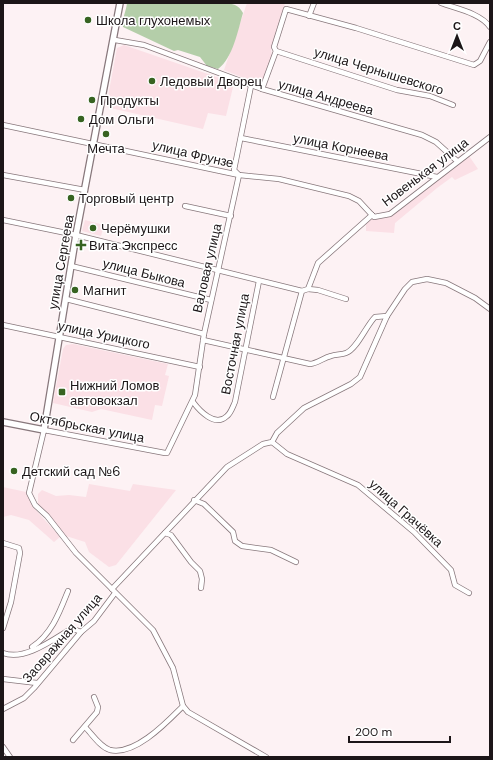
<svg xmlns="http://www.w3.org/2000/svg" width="493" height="760" viewBox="0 0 493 760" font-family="'DM Sans',sans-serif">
<rect width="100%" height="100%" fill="#fdf2f4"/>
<g fill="#fbe0e6">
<polygon points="247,3 285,3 271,49 272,56 263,80 256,83 224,70"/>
<polygon points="124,45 234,83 226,116 208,113 203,129 106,107 117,48"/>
<polygon points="469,156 478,169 455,180 452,177 437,188 395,223 394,233 366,231 366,224 375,216 393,212 430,181"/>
<polygon points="85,220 104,225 101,236 82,231"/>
<polygon points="73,344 168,364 165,375 169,376 162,406 155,405 152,420 101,409 92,412 53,403 63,349 66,345"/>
<polygon points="89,484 130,491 133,484 176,490 116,565 109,567 89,552 85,542 66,536 47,513 38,505 38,494 42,490 56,496 69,495 86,497"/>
<polygon points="3,487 26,492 33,507 60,537 54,542 29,520 11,515 3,517"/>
</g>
<path fill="#b4cea9" d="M127 3H224C233 4 238 4 243 13 238 30 233 58 218 69L207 66 200 57 178 50 174 51 123 27C122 17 126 12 127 3Z"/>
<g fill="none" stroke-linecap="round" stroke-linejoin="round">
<g stroke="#88787c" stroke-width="6">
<g id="minor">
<path d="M441 3C457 9 480 13 490 27"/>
<polyline points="309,16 314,3"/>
<polyline points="115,40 144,45 262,89 422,135 436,142 457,161"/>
<polyline points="276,51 397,90 430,96 453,105"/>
<polyline points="251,86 234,170 239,175 204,334 195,395 167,453 165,453 44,430 29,493 35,505 47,516 76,553 153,630 173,668 183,706 188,712 266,757"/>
<polyline points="262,89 276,51 274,47 286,9 356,28 474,65 480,61 490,42"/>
<polyline points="3,125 239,175 279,179 349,196 359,201 372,215"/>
<polyline points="241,138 437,177"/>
<polyline points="3,175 85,190"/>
<polyline points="185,206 231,216"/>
<polyline points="372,215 374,217 390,214 490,137"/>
<polyline points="3,220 76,235 302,291"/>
<polyline points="71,266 211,300"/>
<polyline points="308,289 318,290 346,299"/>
<polyline points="66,299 204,334"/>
<polyline points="3,325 200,367"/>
<path d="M203 340 310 364C318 363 323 358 331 356 336 354 341 355 346 353 357 349 366 326 375 317L387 316"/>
<polyline points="273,397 302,291 308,289 318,263 372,215"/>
<path d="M193 402C199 410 215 428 227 416 231 413 233 406 235 402L259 281"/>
<polyline points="272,442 287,454 358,485 414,532 451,570 455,585 469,593"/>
<polyline points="194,500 204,504 233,532 235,541 242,546 271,550 296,562"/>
<polyline points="165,533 171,535 191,562 200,571 202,579 201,588"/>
<polyline points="3,543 19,548 20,553 11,602 3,628"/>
<polyline points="112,589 227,467 263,444 272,442 277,433 304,408 351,384 360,377 387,316 405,289 412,282 427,279 446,283 475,298 490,309"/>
<path d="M32 647C52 634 60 611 68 591"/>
<path d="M3 653C24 661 51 641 69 630H76L81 632"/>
<polyline points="3,679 37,683"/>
<polyline points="3,709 24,698 34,688 81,632 94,621 115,593"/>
<path d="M85 727C92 734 100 747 110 750 135 756 167 722 183 706"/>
<polyline points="73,740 97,712 98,707 94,697"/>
<polyline points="3,747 10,757"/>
</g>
</g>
<g stroke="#88787c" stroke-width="8">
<polyline id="major" points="3,422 44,430 76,235 120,3"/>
</g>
<use href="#minor" stroke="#fff" stroke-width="4.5"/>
<use href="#major" stroke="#fff" stroke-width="5.5"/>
</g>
<g fill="#376321" stroke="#fff" stroke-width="1.5">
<circle cx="88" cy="20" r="4"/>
<circle cx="152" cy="81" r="4"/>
<circle cx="92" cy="100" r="4"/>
<circle cx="81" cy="119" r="4"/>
<circle cx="106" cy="134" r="4"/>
<circle cx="71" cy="198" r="4"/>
<circle cx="93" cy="228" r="4"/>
<path d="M79 239h4v4h4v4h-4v4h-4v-4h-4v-4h4z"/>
<circle cx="75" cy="290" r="4"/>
<rect x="58" y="388" width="8" height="8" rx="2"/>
<circle cx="14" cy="471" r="4"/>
</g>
<g text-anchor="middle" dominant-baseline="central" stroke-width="3" stroke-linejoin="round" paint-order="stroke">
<g font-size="13" fill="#1c1618" stroke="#fff" text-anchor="start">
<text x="96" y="20">Школа глухонемых</text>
<text x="160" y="81">Ледовый Дворец</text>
<text x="100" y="100">Продукты</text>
<text x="89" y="119">Дом Ольги</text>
<text x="106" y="148" text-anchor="middle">Мечта</text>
<text x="79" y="198">Торговый центр</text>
<text x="101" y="228">Черёмушки</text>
<text x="89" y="245">Вита Экспресс</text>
<text x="83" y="290">Магнит</text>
<text x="70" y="385">Нижний Ломов<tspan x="70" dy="15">автовокзал</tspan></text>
<text x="22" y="471">Детский сад №6</text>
</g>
<g font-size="13" fill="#1c1618" stroke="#fff">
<text transform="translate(379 71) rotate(17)">улица Чернышевского</text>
<text transform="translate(326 97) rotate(16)">улица Андреева</text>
<text transform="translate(341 147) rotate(11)">улица Корнеева</text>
<text transform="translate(193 154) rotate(13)">улица Фрунзе</text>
<text transform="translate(425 172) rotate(-37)">Новенькая улица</text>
<text transform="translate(61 262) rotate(-80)">улица Сергеева</text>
<text transform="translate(207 268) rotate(-77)">Валовая улица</text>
<text transform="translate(144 273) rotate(14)">улица Быкова</text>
<text transform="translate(104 335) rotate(12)">улица Урицкого</text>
<text transform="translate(235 344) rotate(-79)">Восточная улица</text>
<text transform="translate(87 427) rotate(11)">Октябрьская улица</text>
<text transform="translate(406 513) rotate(42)">улица Грачёвка</text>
<text transform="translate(62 638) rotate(-49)">Заовражная улица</text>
</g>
</g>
<rect width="493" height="760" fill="none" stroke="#1c1618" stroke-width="8"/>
<g transform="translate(457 36)" stroke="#ffffff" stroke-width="3" paint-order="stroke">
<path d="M0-3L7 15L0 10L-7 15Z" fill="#1c1618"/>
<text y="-6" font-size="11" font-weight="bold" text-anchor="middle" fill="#1c1618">С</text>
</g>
<path d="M349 736v6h101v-6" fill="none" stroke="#1c1618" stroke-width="2"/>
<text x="355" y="736" font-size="12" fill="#1c1618" stroke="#ffffff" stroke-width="3" paint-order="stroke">200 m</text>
</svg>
